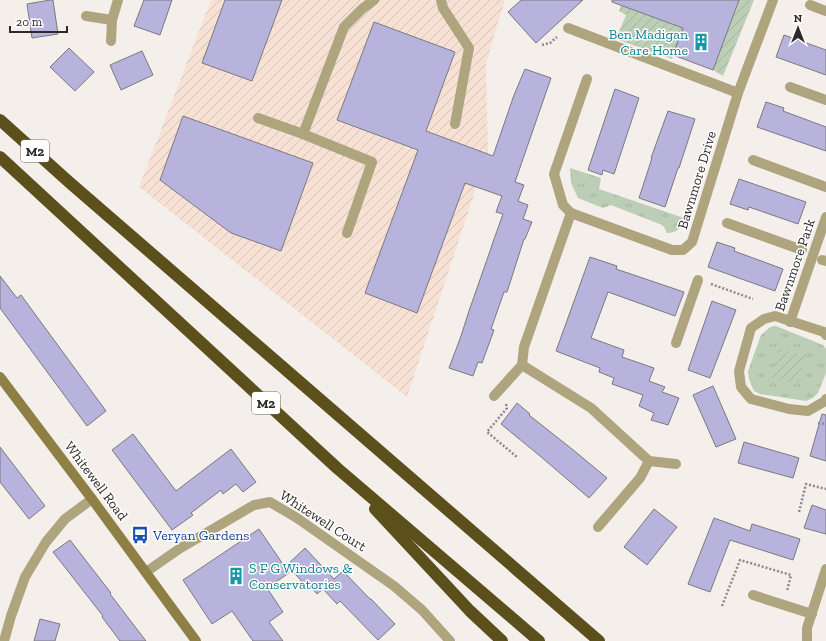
<svg xmlns="http://www.w3.org/2000/svg" width="826" height="641" viewBox="0 0 826 641" font-family="'Zilla Slab',serif">
<defs>
<pattern id="industrial-furrows" width="10" height="10" patternUnits="userSpaceOnUse"><rect width="10" height="10" fill="#f7e1d4"/><path d="M-1 1l2-2M0 10L10 0M9 11l2-2" fill="none" stroke="#d4c1b6"/></pattern>
<pattern id="grass-tufts" width="24" height="20" patternUnits="userSpaceOnUse"><rect width="24" height="20" fill="#bdceb6"/><path d="M3 7l-1-3M5 7V3M7 7l1-3M15 17l-1-3M17 17v-4M19 17l1-3" fill="none" stroke="#a3b19d"/></pattern>
<pattern id="garden-furrows" width="10" height="10" patternUnits="userSpaceOnUse"><rect width="10" height="10" fill="#bdceb6"/><path d="M-1 1l2-2M0 10L10 0M9 11l2-2" fill="none" stroke="#a3b19d"/></pattern>
</defs>
<rect width="100%" height="100%" fill="#f5efeb"/>
<polygon fill="url(#industrial-furrows)" points="211,0 505,0 486,63 488,152 407,397 139,187"/>
<g fill="url(#grass-tufts)">
<path d="M570 168 601 178 599 189 684 218C684 227 676 233 667 233L664 227 662 225 611 205 603 208 578 198 571 183Z"/>
<polygon points="776,326 823,345 826,349 826,373 818,393 813,398 806,401 760,394 754,391 749,379 748,371 761,335 770,327"/>
</g>
<g fill="url(#garden-furrows)">
<polygon points="739,0 754,0 723,76 713,70"/>
<polygon points="621,5 683,28 672,59 616,39 626,15 619,11"/>
<polygon points="779,348 806,355 799,384 771,377"/>
</g>
<g fill="#b7b3dd" stroke="#7a797f">
<polygon points="50,0 53,0 58,34 32,38 27,4"/>
<polygon points="144,0 172,0 160,35 134,26"/>
<polygon points="225,0 282,0 252,81 202,63"/>
<polygon points="521,0 583,0 536,43 508,12"/>
<polygon points="612,0 739,0 713,70 673,55 683,28 612,2"/>
<polygon points="374,22 455,52 426,131 493,156 514,95 525,69 551,78 515,182 524,185 518,201 528,205 523,219 532,222 525,239 524,239 507,292 504,292 491,329 494,330 482,363 478,362 473,376 449,368 461,336 469,311 490,251 493,242 503,214 496,212 502,196 465,183 417,313 365,293 418,150 337,120"/>
<polygon points="784,35 826,50 826,75 776,57"/>
<polygon points="69,48 94,72 75,91 50,67"/>
<polygon points="142,51 153,75 121,90 110,65"/>
<polygon points="615,89 639,98 614,174 603,170 602,175 588,170"/>
<polygon points="766,102 784,108 783,111 826,127 826,151 757,127"/>
<polygon points="668,111 695,119 679,168 678,168 665,207 639,198 652,158 651,158"/>
<polygon points="183,116 313,163 281,251 231,233 160,180"/>
<polygon points="739,179 806,202 798,224 749,207 748,210 730,204"/>
<polygon points="717,242 735,248 734,251 783,269 775,291 708,267"/>
<polygon points="590,257 617,266 616,269 684,292 675,316 608,292 591,338 624,350 622,357 654,368 649,381 665,387 662,392 679,398 668,425 651,420 654,413 639,406 643,395 612,384 614,378 599,372 600,368 556,351"/>
<polygon points="0,276 17,298 21,295 106,411 87,426 0,308"/>
<polygon points="712,301 736,310 710,378 688,370"/>
<polygon points="713,386 736,439 716,447 693,395"/>
<polygon points="517,403 530,414 529,415 572,449 607,478 589,498 540,456 501,424"/>
<polygon points="822,414 826,415 826,461 810,456"/>
<polygon points="133,434 176,491 231,449 256,482 243,492 236,484 223,494 221,490 191,513 193,515 172,530 112,450"/>
<polygon points="744,442 799,458 793,478 738,463"/>
<polygon points="0,447 45,506 29,519 0,482"/>
<polygon points="812,505 826,510 826,534 804,528"/>
<polygon points="654,509 677,527 647,565 624,547"/>
<polygon points="714,518 750,531 752,524 800,539 793,560 730,540 710,592 688,584"/>
<polygon points="259,529 289,573 267,588 283,612 269,622 283,641 253,641 232,611 212,624 183,580"/>
<polygon points="70,540 111,593 110,594 146,641 120,641 102,617 103,616 53,552"/>
<polygon points="305,548 334,579 343,571 370,599 371,599 395,624 378,640 340,601 337,604 323,589 317,594 308,584 306,586 287,565"/>
<polygon points="40,619 60,624 55,641 34,641"/>
</g>
<g fill="none" stroke-linecap="round" stroke-linejoin="round">
<g stroke="#8d8987" stroke-width="2.5" stroke-dasharray="2 2" stroke-linecap="butt">
<polyline points="542,45 550,43 557,37"/>
<polyline points="711,284 753,299"/>
<polyline points="506,404 507,408 487,432 517,457"/>
<polyline points="818,423 826,424"/>
<polyline points="799,512 806,484 826,489"/>
<polyline points="722,606 740,560 791,575 787,591"/>
</g>
<g stroke="#aea47e" stroke-width="10">
<polyline points="441,0 443,8 469,48 455,124"/>
<polyline points="568,28 738,93"/>
<polyline points="790,87 826,100"/>
<polyline points="258,118 303,134 372,162 347,233"/>
<polyline points="303,134 344,27 362,9 374,0"/>
<polyline points="727,223 802,250"/>
<polyline points="822,260 826,261"/>
<polyline points="676,343 698,280"/>
</g>
<g stroke="#aea47e" stroke-width="10">
<polyline points="810,5 826,11"/>
<polyline points="86,16 112,20"/>
<polyline points="111,41 112,20 118,0"/>
<polyline points="587,79 554,174 563,205 571,213 672,250 683,250 692,242 738,93 773,0"/>
<polyline points="753,160 826,187"/>
<polyline points="571,213 524,347 522,365 591,408 649,461 640,478 598,527"/>
<polyline points="790,322 826,217"/>
<polyline points="826,335 824,332 775,316 764,319 751,328 739,371 741,387 751,399 789,409 808,411 825,401 826,399"/>
<polyline points="494,396 522,365"/>
<polyline points="649,461 676,464"/>
<polyline points="146,572 179,549 254,505 270,502 297,518 394,586 422,610 450,641"/>
<polyline points="753,595 812,614"/>
<polyline points="4,641 11,616 25,577 46,542 65,519 92,499"/>
<polyline points="807,641 807,628 826,569"/>
</g>
<polyline stroke="#8e7f44" stroke-width="10" points="0,377 92,499 196,641"/>
<g stroke="#5b4f1b" stroke-width="12">
<polyline points="0,120 69,182 599,641"/>
<polyline points="0,157 337,468 539,641"/>
<polyline points="375,509 470,611 502,641"/>
</g>
</g>
<defs>
<g id="building-bare" transform="scale(1.38)"><path d="M-4-6H4V6H1V3H-1V6H-4ZM-2.5-4.3h1.7v1.8h-1.7ZM.8-4.3h1.7v1.8H.8ZM-2.5-1h1.7V.8h-1.7ZM.8-1h1.7V.8H.8Z" fill="#0f9aa8" stroke="#fff" stroke-width="2.5" paint-order="stroke"/></g>
<g id="bus-bare" transform="scale(1.38)"><path d="M-5-6H5V4H4V6H2V4H-2V6H-4V4H-5ZM-3.5-4V0h7V-4ZM-3.5 1.2v1.5H-2V1.2ZM2 1.2v1.5H3.5V1.2Z" fill="#1a4fb4" stroke="#fff" stroke-width="2.5" paint-order="stroke"/></g>
</defs>
<g fill-rule="evenodd">
<use href="#building-bare" x="701" y="42"/>
<use href="#bus-bare" x="140" y="535"/>
<use href="#building-bare" x="236" y="576"/>
</g>
<g text-anchor="middle" dominant-baseline="central" stroke-width="3" stroke-linejoin="round" paint-order="stroke">
<g fill="#fff" stroke="#6c6b6a" stroke-width="1">
<rect x="21" y="140" width="28" height="22" rx="3"/>
<rect x="252" y="392" width="28" height="22" rx="3"/>
</g>
<g font-size="13" font-weight="bold" fill="#2d2b2a">
<text x="35" y="151">M2</text>
<text x="266" y="403">M2</text>
</g>
<g font-size="14" fill="#0d838f" stroke="#fff" text-anchor="end">
<text x="688" y="34">Ben Madigan<tspan x="688" dy="16">Care Home</tspan></text>
<text x="249" y="568" text-anchor="start">S F G Windows &amp;<tspan x="249" dy="16">Conservatories</tspan></text>
</g>
<g font-size="14" fill="#2d2b2a" stroke="#fff">
<text transform="translate(697 180) rotate(-73)">Bawnmore Drive</text>
<text transform="translate(795 265) rotate(-71)">Bawnmore Park</text>
<text transform="translate(96 481) rotate(53)">Whitewell Road</text>
<text transform="translate(323 521) rotate(33)">Whitewell Court</text>
</g>
<g font-size="14" fill="#164399" stroke="#fff" text-anchor="start">
<text x="153" y="535">Veryan Gardens</text>
</g>
</g>
<g transform="translate(798 28)" stroke="#ffffff" stroke-width="3" paint-order="stroke">
<path d="M0-3L7 15L0 10L-7 15Z" fill="#2d2b2a"/>
<text y="-6" font-size="11" font-weight="bold" text-anchor="middle" fill="#2d2b2a">N</text>
</g>
<path d="M10 26v6h57v-6" fill="none" stroke="#2d2b2a" stroke-width="2"/>
<text x="16" y="26" font-size="12" fill="#2d2b2a" stroke="#ffffff" stroke-width="3" paint-order="stroke">20 m</text>
</svg>
